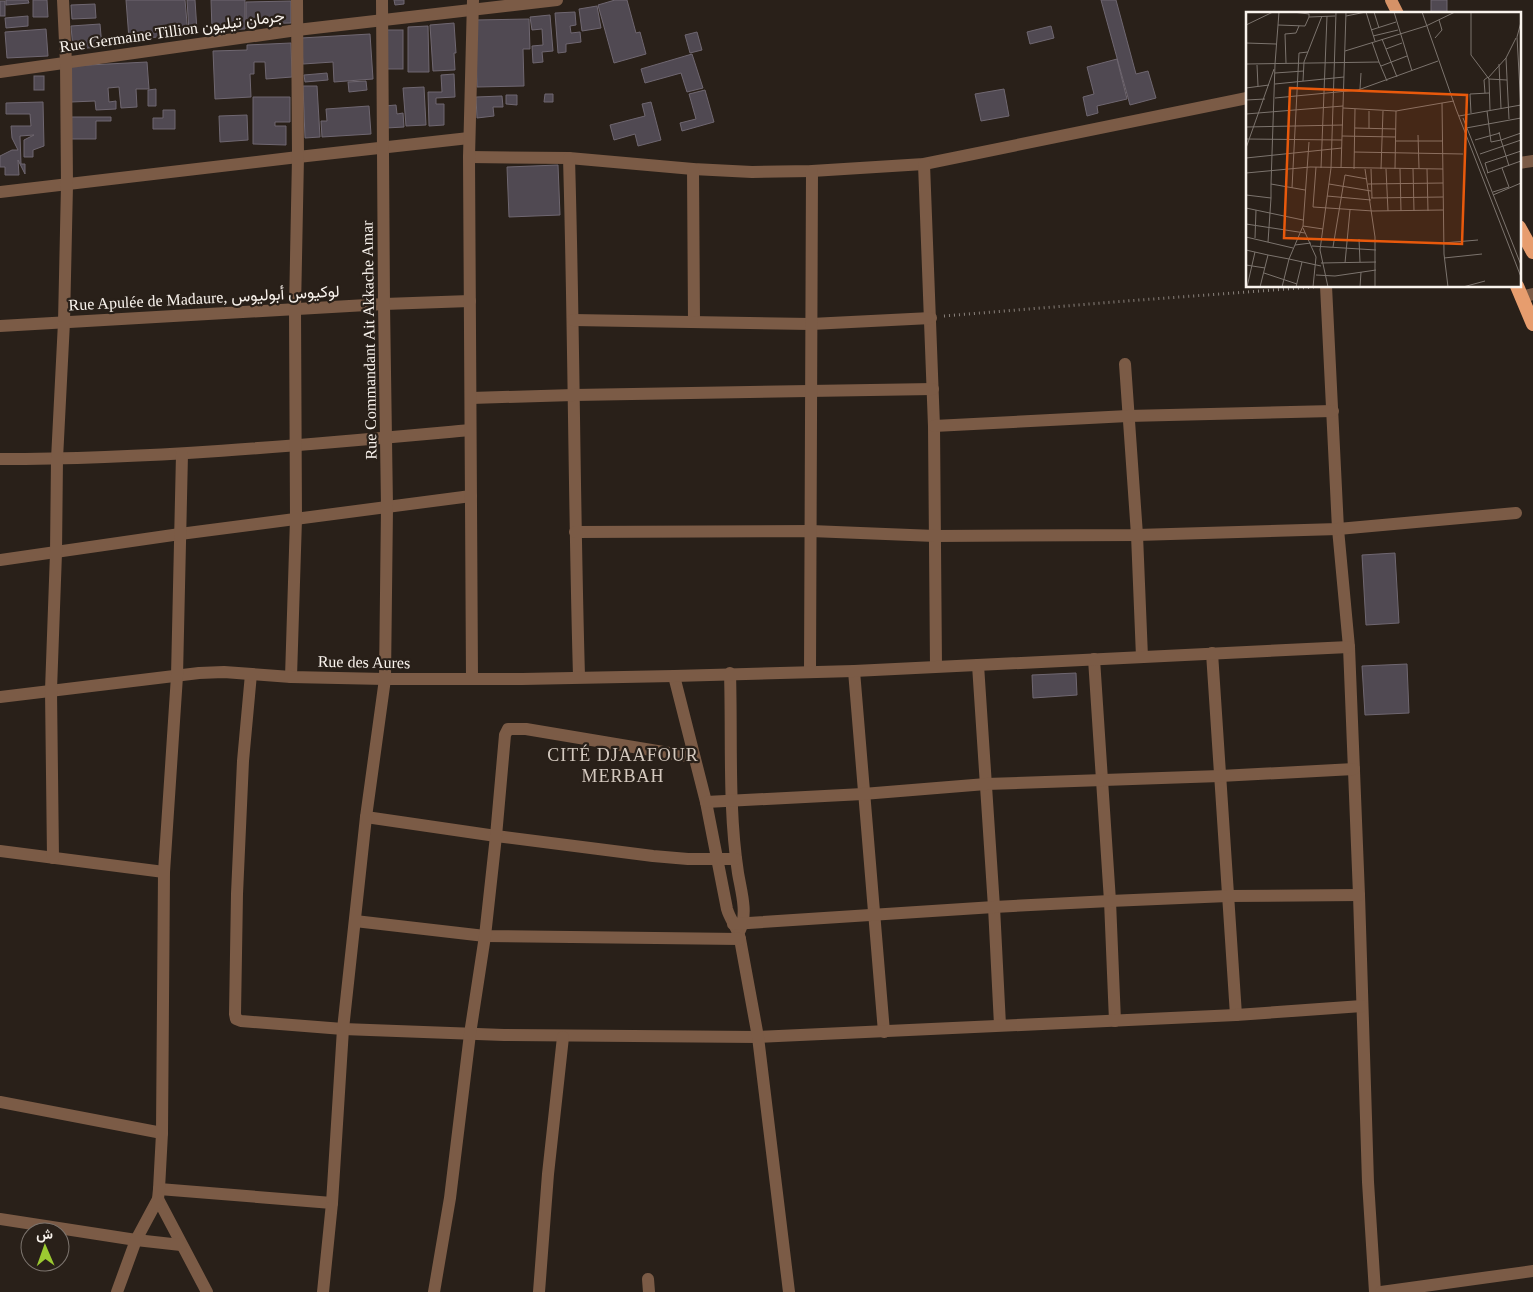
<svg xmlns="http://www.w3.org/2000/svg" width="1533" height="1292" viewBox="0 0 1533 1292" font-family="'Times New Roman',Vazirmatn,serif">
<rect width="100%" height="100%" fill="#292019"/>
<g fill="#504952" stroke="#6f6771">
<polygon points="6,0 28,0 29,3 6,5"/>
<polygon points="33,0 47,0 48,17 33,17"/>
<polygon points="126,0 185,0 188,35 129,39"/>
<polygon points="187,0 195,0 197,31 189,31"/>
<polygon points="211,0 245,0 245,29 212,30"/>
<polygon points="394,0 404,0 404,4 395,5"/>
<polygon points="615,0 627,0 636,33 640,32 646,54 614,63 598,5"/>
<polygon points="1101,0 1116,0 1136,74 1148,71 1156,98 1130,105"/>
<rect x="1431" y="0" width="16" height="14"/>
<rect x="0" y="1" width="5" height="15"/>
<polygon points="291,1 291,23 246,24 246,2"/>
<polygon points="95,4 96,18 72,19 71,5"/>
<polygon points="597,6 601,28 582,31 579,9"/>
<polygon points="575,12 576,25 570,26 571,33 580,32 581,42 566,44 566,52 558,53 555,13"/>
<polygon points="550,15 553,51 542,52 543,62 533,63 532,46 543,45 542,29 532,30 530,17"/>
<polygon points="28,16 28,26 6,28 5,18"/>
<polygon points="529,19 530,49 523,49 524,86 477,87 475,20"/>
<polygon points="454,23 456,53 454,53 455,70 433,71 430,25"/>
<polygon points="100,24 102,47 73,49 71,26"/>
<polygon points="428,26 429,72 408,72 408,27"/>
<polygon points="1051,26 1054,38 1030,44 1027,32"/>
<polygon points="46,29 48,56 7,58 5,32"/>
<rect x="385" y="30" width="18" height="39"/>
<polygon points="697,32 702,50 690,53 685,35"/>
<polygon points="370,34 373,79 334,82 333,62 303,64 301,38"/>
<polygon points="291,43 292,77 266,79 265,62 254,62 254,74 250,74 251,97 215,99 213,51 247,50 247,45"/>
<polygon points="692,54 703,88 687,92 681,73 645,83 641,69"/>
<polygon points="1117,59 1127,99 1097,106 1098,113 1087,116 1083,97 1094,94 1087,67"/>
<polygon points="147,62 149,89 136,89 137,107 121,108 119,87 108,88 109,102 116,101 116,109 96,110 95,101 71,102 69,66"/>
<polygon points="327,73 328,80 305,82 304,75"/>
<polygon points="454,74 455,97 436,98 436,104 444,104 444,125 429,126 428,92 442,92 441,75"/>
<rect x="34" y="76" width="10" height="14"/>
<polygon points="366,81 367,90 349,92 348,82"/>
<polygon points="303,86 317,86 320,137 305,138"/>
<polygon points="424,87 426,125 406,126 403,88"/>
<polygon points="156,89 156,106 148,106 148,90"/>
<polygon points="1004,89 1009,116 981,121 975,94"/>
<polygon points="705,90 714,122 682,131 680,123 696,119 689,94"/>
<polygon points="545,94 553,94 553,102 544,102"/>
<polygon points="506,95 517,95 517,105 506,104"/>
<polygon points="502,96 503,107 493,107 494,116 477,118 476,97"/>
<polygon points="253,97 290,97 290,122 275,122 275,126 286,126 286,145 253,144"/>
<polygon points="43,102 44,146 33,150 33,157 24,157 24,140 34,135 20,136 21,164 25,164 25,174 18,160 19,175 5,175 5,167 0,167 0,156 12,150 18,150 12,138 11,126 31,126 30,114 6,114 6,103"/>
<polygon points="651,102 661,140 638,146 635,134 614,140 610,125 645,116 642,104"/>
<polygon points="396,105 397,114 403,113 404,127 386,128 384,106"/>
<polygon points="369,106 371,134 322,137 321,121 327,121 326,109"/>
<polygon points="163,110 175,110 175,129 153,129 153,118 163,118"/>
<polygon points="247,115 248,140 220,142 219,116"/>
<polygon points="70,117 111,117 111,121 96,121 96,139 69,139"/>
<polygon points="558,165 560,215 509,217 507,167"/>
<polygon points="1395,553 1399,623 1366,625 1362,555"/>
<polygon points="1407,664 1409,713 1365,715 1362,666"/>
<polygon points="1076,673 1077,695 1033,698 1032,675"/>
</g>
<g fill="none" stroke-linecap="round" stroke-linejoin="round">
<polyline stroke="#89817b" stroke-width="3" stroke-dasharray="1 4" stroke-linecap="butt" points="944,316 1126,301 1314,287"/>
<g stroke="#7b5b46" stroke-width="12">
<polyline points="0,72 297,30 557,0"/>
<polyline points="469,157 569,158 693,169 752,172 812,171 924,164 1247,98"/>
<path d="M569 158C574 331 574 504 579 676"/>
<polyline points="1519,163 1533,161"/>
<polyline points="924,164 934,426 936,666"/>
<polyline points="693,169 694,322"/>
<polyline points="0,192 298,157 469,138"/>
<polyline points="1326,286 1338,529 1349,647 1359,895 1368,1182 1375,1292"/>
<polyline points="1521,297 1533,294"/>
<polyline points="573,320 811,324 931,318"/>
<polyline points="0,326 384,304 470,301"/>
<polyline points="1125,364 1137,535 1142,657"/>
<polyline points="471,398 574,395 933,389"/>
<polyline points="934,426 1128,416 1333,411"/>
<path d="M0 459C157 459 314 444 470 430"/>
<polyline points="575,532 811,531 935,536 1137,535 1338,529 1516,513"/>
<polyline points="0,560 180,534 471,496"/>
<polyline points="1212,653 1236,1015"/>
<polyline points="1094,659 1110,901 1115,1021"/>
<polyline points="978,665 994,907 1000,1025"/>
<polyline points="854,671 884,1032"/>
<polyline points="810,672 812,171"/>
<path d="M730 673C732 740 728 807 738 873 741 891 748 913 740 930"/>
<polyline points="251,674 243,761 237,894 235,1014 236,1019 241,1021 343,1029 504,1035 758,1037 1236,1015 1362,1006"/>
<path d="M674 676 706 802 727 909C730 920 738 928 740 939L758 1037 789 1292"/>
<polyline points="291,677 296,519 295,309 298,157 297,0"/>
<polyline points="472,678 469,157 473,0"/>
<polyline points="0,697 199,673 224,672 291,677 385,679 522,679 674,676 854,671 1349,647"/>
<polyline points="706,802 863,794 986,784 1220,776 1354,769"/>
<polyline points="366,817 496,836 653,856 688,859 736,859"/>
<polyline points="0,851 164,872"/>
<polyline points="53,858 51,690 56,553 57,459 64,322 67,185 66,63 63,0"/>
<polyline points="355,921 485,936 740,939"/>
<polyline points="733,924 994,907 1110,901 1228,896 1359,895"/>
<polyline points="0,1102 162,1133"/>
<polyline points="159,1189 332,1203"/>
<polyline points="158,1199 207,1292"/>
<polyline points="0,1219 136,1240 181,1245"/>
<polyline points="648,1279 649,1292"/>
<polyline points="117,1292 136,1240 158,1199 159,1189 162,1133 164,872 177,676 182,454"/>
<polyline points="323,1292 332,1203 343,1029 366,817 385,679 387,507 384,304 382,0"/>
<polyline points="434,1292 450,1198 470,1034 485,936 496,836 505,735 508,729 526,729 693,757"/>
<polyline points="539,1292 548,1174 563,1037"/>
<polyline points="1381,1292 1533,1271"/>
</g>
<polyline stroke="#d59267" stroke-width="12" points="1391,0 1398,14"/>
<g stroke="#e79d6e" stroke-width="14">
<polyline points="1519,227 1533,252"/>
<polyline points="1517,286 1533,324"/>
</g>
</g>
<g text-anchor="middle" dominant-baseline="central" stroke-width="4.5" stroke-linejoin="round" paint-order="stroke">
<g font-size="16" fill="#f9f3ed" stroke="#292019">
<text transform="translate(172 31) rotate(-8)">Rue Germaine Tillion جرمان تيليون</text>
<text transform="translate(204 298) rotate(-3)">Rue Apulée de Madaure, لوكيوس أبوليوس</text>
<text transform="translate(369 340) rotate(-91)">Rue Commandant Ait Akkache Amar</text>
<text transform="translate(364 662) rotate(1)">Rue des Aures</text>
</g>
<g font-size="18" letter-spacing="1" fill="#d4c9bf" stroke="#292019">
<text x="623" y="755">CITÉ DJAAFOUR<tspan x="623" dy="21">MERBAH</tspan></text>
</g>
</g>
<g transform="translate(1246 12)">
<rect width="275" height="275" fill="#292019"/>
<path fill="none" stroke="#7c746e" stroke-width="1" d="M47 0 63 2V5L89 4M120 0 129 29M128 0 133 16M148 0 166 59M176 0 210 97M225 0V43L243 67M100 4 120 0M275 10 271 25 275 97M0 13 27 0M32 13 59 14 63 5M125 18 150 10M127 24 152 18M189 26 196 18 193 8M136 27 151 65M126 30 133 50M0 31 30 32M140 37 156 31M99 39 180 14 209 0M260 46 263 107M40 51 39 22 50 21 53 14M0 52 133 50 141 69M29 52 25 172 59 178M29 52 33 0M253 52 255 96M11 53 12 74M135 54 161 44M29 61 58 59M242 66 260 46 270 26M57 69 58 50 76 4M29 72 98 65M0 76 23 73M114 77 115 61M239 81 238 68 242 65M29 86 112 78 192 49M0 88 19 87M97 96 150 99 196 91M210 97 275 265M244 98 243 67 261 68M241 99 245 130 255 128 253 120M225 101 224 82 243 81M0 102 97 94M213 104 275 93M217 106 275 253M0 115 97 113M109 116 150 117M123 116V99M220 116 275 106M172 123 173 156M96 124 150 125M0 127 96 128M229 128 254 121M150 129H196M63 130 57 214 43 247 75 254M0 136 28 57M108 140 217 142M234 142 275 128M0 146 96 136M263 154 260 144 275 139M70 155 67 195 127 199 197 198M75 156 81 4M95 156 100 0M256 156 263 175M108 157 109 97M119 157 129 225V275M125 157 126 186M135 157 137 99M140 157 142 199M149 157 150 99M154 157 155 199M167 157 168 199M181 157 182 199M0 161 64 155 197 157M241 161 275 149M242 161 239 151 260 144 255 128 275 121M83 172 125 179M122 172 197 171M46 176 53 41 62 40M247 180 263 175M0 183 25 186V172M247 183 275 171M81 184 125 188M125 186 197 185M0 196 57 208M0 212 59 221M57 214 77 217M57 216 70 245 67 275M0 225 47 236M9 226 10 198M113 227 114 250M22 230 25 186M197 231 232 228M49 233 65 231M66 234 130 238M87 235 99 163 121 167M0 238 22 243M198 246 236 242M75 251 130 250M99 251 104 198M0 253 19 256M18 261 51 272M70 263 89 264 130 258M1 275 9 240M14 275 22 243 43 247 36 275M50 275 56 250M82 275 74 238 85 156 90 0M114 275 115 260M202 275 198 242 196 91 208 89M217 275 239 269"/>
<path fill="#e8590c" fill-opacity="0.15" stroke="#e8590c" stroke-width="2.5" d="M44 76 221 83 216 232 38 226Z"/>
<rect width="275" height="275" fill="none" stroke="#f9f3ed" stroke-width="2.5"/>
</g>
<g transform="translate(45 1247) rotate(358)"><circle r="24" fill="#292019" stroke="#7c746e"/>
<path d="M0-4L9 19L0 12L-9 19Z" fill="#9cca31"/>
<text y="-8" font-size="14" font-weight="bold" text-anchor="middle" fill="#f9f3ed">ش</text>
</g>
</svg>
